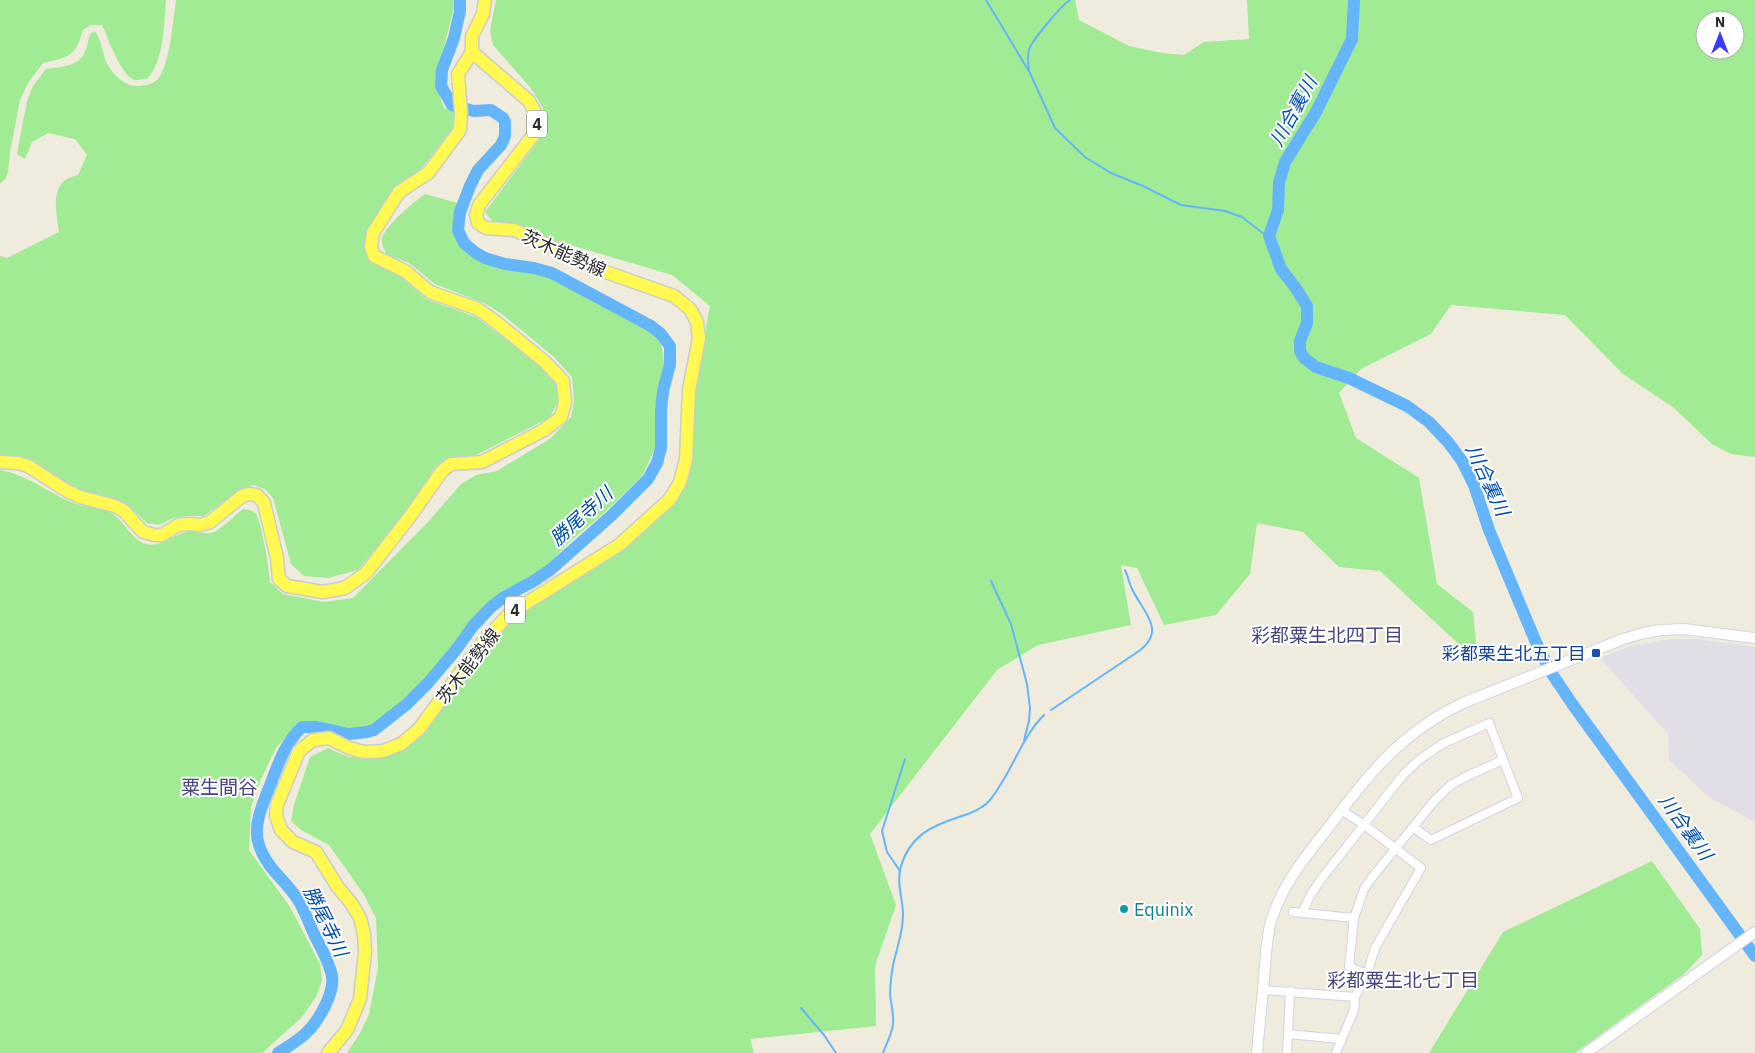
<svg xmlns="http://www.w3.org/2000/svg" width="1755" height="1053" viewBox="0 0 1755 1053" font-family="'IBM Plex Sans','Noto Sans JP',sans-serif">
<rect width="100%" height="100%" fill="#efebdd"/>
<polygon fill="#e2dee7" points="1672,639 1697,639 1755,647 1755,822 1710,798 1669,760 1668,734 1600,658 1631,646"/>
<g fill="#a0eb94" fill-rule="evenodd">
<path d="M0 0H166C164 23 164 62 147 79 143 79 138 80 135 80 121 77 108 37 102 25H91L83 30C75 58 68 57 43 63L28 83 20 100 10 152 8 172 5 179 0 184Z"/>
<path d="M176 0H454V8L438 69 436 86 444 108 455 111 452 129 421 169 394 189 369 258 378 266 401 277 426 299 476 317 544 368 556 383 558 402 549 418 476 455 447 458 436 466 404 515 358 570 328 578 304 576 291 564 273 498 265 489 253 485 240 490 204 516H188L173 518 159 525 147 523 129 506 119 500 81 490 67 483 31 459 0 455V256L7 258 59 232C57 216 51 193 64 181 67 178 74 176 78 175L87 155 75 139 48 133 32 142 25 159 17 154 27 101 33 86 46 69C61 67 81 67 86 49 88 44 88 39 90 34L95 31C104 43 101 58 111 70 119 80 128 87 140 86 147 85 153 84 158 79 170 64 173 20 176 0Z"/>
<path d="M496 0H1075L1079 20 1129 46 1162 53 1184 55 1204 42 1249 39 1247 0H1755V457L1731 454 1712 444 1674 408 1623 374 1565 315 1451 305 1431 334 1361 369 1339 393 1356 438 1419 478 1437 584 1473 612 1478 662 1380 571 1339 567 1303 532 1257 523 1250 574 1216 615 1164 625 1137 568 1121 565 1131 625 1038 645 997 670 870 834 896 905 875 966 876 1026 750 1039 754 1053H347L360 1033 369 1014 378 968 376 918 363 893 329 845 301 830 291 821 294 805 310 757 328 748 348 757H385L404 750 423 733 512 617 672 501 693 400 710 306 672 275 493 222 485 212 544 133 543 108 530 87 493 45 490 31ZM1705 20H1735V50H1705Z"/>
<path d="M425 194 461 204C457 213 451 227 456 237 463 256 487 266 505 269 521 272 536 272 551 278 561 281 573 287 582 292 587 295 590 299 595 301 620 315 638 320 661 340L664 363 658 389 655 410 656 446 642 476 604 513 567 544 545 569 502 591 486 604 467 624 450 648 422 682 372 727 348 728 328 725 317 721 297 724 276 748 261 779 251 807 249 850 290 907 320 964 322 980 316 997 301 1018 262 1053H0V470C32 476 50 496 80 505 90 508 104 508 113 514 124 522 131 538 143 543 159 549 169 537 183 533 194 529 205 537 216 531 226 525 234 516 243 509L249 510 256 513 260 524 267 558 270 582 283 594 324 602 353 598 428 522 461 484 476 475 497 471 551 438 571 417 574 401 572 377 554 357 502 314 486 304 435 284 409 263 386 254C384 249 381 243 382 238 386 225 414 202 425 194Z"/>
<polygon points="1652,861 1700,929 1702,955 1684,974 1575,1053 1429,1053 1503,932"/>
</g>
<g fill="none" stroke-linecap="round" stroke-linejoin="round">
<g stroke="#65b5fb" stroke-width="2">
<polyline points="986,0 1030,73 1055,128 1085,157 1111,173 1143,186 1181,205 1225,211 1242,217 1269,238"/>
<path d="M1029 70C1028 63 1027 56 1029 50 1031 41 1062 5 1070 0"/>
<polyline points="991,581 1011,624 1027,684 1030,708 1029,721 1024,740"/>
<path d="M1051 710 1139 651C1167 630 1143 612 1132 589 1129 583 1128 576 1125 570"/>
<polyline points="900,871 887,852 882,831 905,759"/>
<polyline points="801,1008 824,1035 836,1053"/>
<path d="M883 1053C886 1044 892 1034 893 1024 894 1014 891 1004 890 994 890 987 891 979 892 971 895 952 903 935 903 915 903 899 896 883 901 866 910 836 931 826 959 817 969 814 978 811 986 804 994 797 998 788 1004 779 1017 757 1026 733 1044 715"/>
</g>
<g stroke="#65b5fb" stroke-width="12">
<polyline points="1354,0 1352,39 1316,112 1285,162 1279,183 1278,210 1269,236 1281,269 1295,287 1307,306 1307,323 1300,341 1300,351 1304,358 1316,367 1349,378 1407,406 1429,422 1448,442 1462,461 1474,485 1489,530 1535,640 1550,671 1573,705 1755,956"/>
<path d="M278 1053C287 1047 298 1041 306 1033 318 1022 335 993 332 976 329 961 321 948 314 934 308 921 303 905 294 894 282 878 265 865 259 845 252 825 264 801 271 783 279 762 285 743 302 727H317L349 734 367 732 374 730 407 704 428 683 455 651 473 626 491 607 504 597 532 582 550 570 611 516 648 479 657 463 661 448V410L663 391 670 364V346L661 334 651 326 552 273 534 268 505 264 485 258 476 253 464 243 458 230 460 212 470 186 478 170 501 145 505 136V122L503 118 491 110 474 111 452 105 441 86 442 70 454 38 460 11V0"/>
</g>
<g stroke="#d2d2e6" stroke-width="10">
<g id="minor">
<polyline points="1293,912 1354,918"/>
<polyline points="1302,913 1311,894 1322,878 1403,775 1419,760 1442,744 1489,723 1518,798 1431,840 1413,827"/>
<polyline points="1367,974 1349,967 1354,918 1364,889 1374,875 1435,800 1451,785 1467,776 1503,760"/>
<polyline points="1263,990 1355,997"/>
<polyline points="1288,1034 1341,1039"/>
<polyline points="1287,1053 1290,991"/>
<polyline points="1336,1053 1354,1010 1355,997 1367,974 1375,948 1421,868 1363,824 1341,810"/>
</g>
</g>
<g stroke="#d2d2e6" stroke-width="12">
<g id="tertiary">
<path d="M1257 1053C1259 1028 1262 1003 1264 977 1266 959 1266 939 1271 921 1282 885 1305 857 1328 828 1370 773 1399 734 1463 703L1623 639 1644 633 1661 630 1684 629 1755 638"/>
<polyline points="1586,1053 1755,932"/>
</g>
</g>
<g stroke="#ccc" stroke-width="15">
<g id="primary">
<polyline points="472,52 472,36 483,14 485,0"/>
<polyline points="0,462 18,463 28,466 67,491 80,497 115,506 124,511 143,532 155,535 162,535 178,525 189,524 200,525 210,522 242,496 249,494 257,495 264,503 277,558 279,579 287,586 323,592 345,588 366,573 411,515 442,471 451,464 482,462 544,430 561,417 565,402 563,381 545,362 496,322 478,309 430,292 405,271 374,256 371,246 373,233 399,192 428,173 460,130 461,112 458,74 472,52"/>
<polyline points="328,1053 347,1030 360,999 365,952 364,934 360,918 351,903 337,886 316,852 293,842 281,830 276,815 277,805 299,751 313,740 329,738 349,748 364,752 383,751 401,744 419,729 482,643 509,614 619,545 670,499 680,482 686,459 689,390 699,338 697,322 690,309 674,296 603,271 526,235 514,230 486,228 478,223 476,215 479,205 534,134 538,118 529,101 472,52"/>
</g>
</g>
<use href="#minor" stroke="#fff" stroke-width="8"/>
<use href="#tertiary" stroke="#fff" stroke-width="10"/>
<use href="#primary" stroke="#fff951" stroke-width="12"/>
</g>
<rect fill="#1a4fb4" stroke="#fff" stroke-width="2" x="1591" y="648" width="10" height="10" rx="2.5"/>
<circle fill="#0f9aa8" stroke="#fff" stroke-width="2" cx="1124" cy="909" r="5"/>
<g text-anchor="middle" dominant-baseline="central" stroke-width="4" stroke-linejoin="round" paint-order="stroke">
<g fill="#fff" stroke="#6b6b6b" stroke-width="1">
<rect x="527" y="110.5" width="20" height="27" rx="4"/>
<rect x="505" y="596.5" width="20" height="27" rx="4"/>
</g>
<g font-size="16" font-weight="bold" fill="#2c2c2c">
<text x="537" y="124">4</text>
<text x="515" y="610">4</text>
</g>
<g font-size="18" fill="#2c2c2c" stroke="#fff">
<text transform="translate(564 253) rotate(24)">茨木能勢線</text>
<text transform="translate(468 666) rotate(-52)">茨木能勢線</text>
</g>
<g font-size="18" fill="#164399" stroke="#fff" text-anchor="end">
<text x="1586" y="653">彩都栗生北五丁目</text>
</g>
<g font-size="18" fill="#0d838f" stroke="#fff" text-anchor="start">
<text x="1134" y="909">Equinix</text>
</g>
<g font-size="19" font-style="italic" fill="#004eab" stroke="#fff">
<text transform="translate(1293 111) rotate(-61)">川合裏川</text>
<text transform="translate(1488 480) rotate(65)">川合裏川</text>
<text transform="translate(581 516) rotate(-42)">勝尾寺川</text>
<text transform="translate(1686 827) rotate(54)">川合裏川</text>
<text transform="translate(326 921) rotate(64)">勝尾寺川</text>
</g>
<g font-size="19" fill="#484782" stroke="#fff">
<text x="1327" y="635">彩都粟生北四丁目</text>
<text x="219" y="787">粟生間谷</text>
<text x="1403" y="980">彩都粟生北七丁目</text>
</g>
</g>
<g transform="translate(1720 35)"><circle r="24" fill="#ffffff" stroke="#ababab"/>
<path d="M0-4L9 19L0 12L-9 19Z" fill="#3c39ff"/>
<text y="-8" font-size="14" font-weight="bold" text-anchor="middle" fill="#2c2c2c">N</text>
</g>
</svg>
